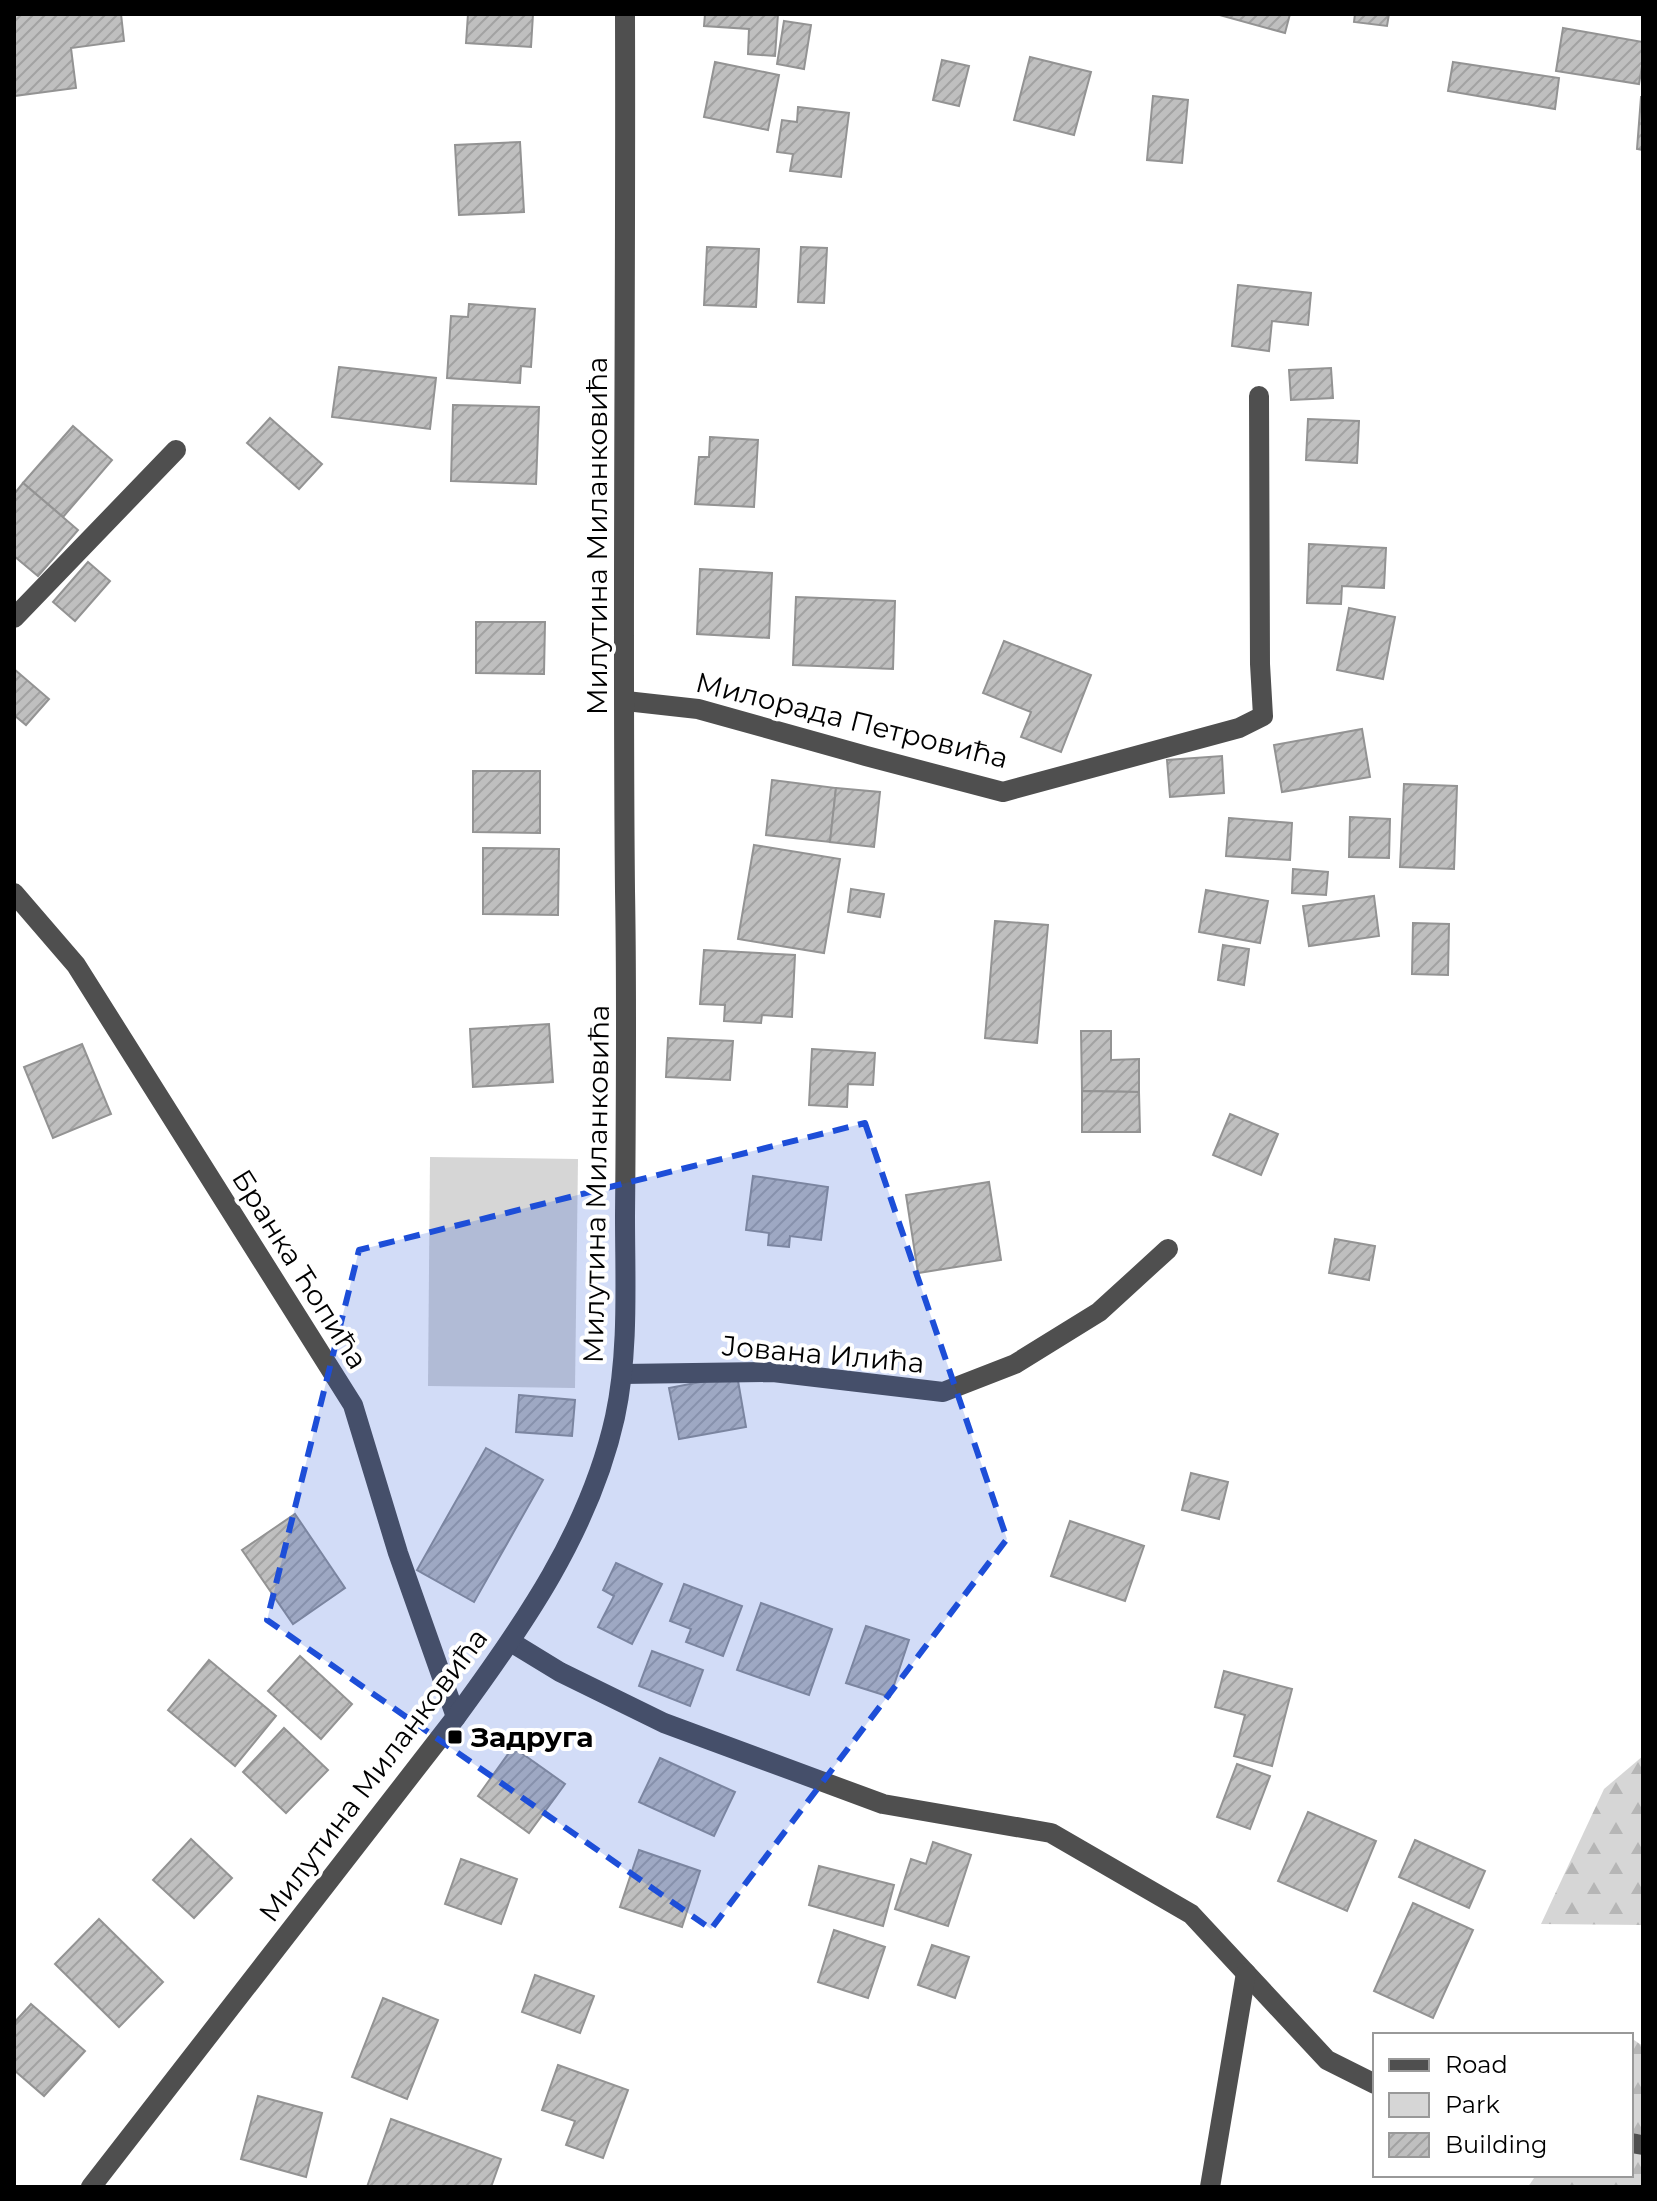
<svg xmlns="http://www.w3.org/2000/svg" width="1657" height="2201" viewBox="0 0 1657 2201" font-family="Montserrat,sans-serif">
<defs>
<pattern id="forest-firs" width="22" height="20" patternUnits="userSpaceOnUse" patternTransform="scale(2)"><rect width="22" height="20" fill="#d6d6d6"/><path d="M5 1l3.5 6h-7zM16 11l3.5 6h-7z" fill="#b6b6b6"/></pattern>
<pattern id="building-hatch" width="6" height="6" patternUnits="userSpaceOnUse" patternTransform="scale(2)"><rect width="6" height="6" fill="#bfbfbf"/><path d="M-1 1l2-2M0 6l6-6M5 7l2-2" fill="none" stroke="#a2a2a2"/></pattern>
</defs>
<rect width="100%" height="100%" fill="#fff"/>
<polygon fill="#d6d6d6" points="430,1157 578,1159 575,1388 428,1386"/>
<g fill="url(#forest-firs)">
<polygon points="1643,1756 1643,1925 1541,1924 1604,1789"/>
<polygon points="1631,2038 1643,2046 1643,2187 1528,2187 1536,2175 1631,2175"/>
</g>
<g fill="url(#building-hatch)" stroke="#939393" stroke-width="2">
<polygon points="14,14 121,14 124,41 71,48 76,88 14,96"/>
<polygon points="468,14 533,14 531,47 466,43"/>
<polygon points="705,14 778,14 775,56 748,54 749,29 704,26"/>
<polygon points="1216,14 1290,14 1285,33"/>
<polygon points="1355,14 1389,14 1387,26 1354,22"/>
<polygon points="784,21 811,25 804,69 777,64"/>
<polygon points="1563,28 1643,42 1643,60 1639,84 1556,71"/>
<polygon points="1030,57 1091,72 1074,135 1014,120"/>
<polygon points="942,60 969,66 959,106 933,100"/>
<polygon points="715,62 779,75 768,130 704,117"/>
<polygon points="1453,62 1559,78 1555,109 1448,91"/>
<polygon points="1153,96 1188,100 1182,163 1147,160"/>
<polygon points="1641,97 1643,97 1643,150 1637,149"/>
<polygon points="798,107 849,113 841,177 790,171 793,154 777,152 782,120 797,122"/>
<polygon points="520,142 524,212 459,215 455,145"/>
<polygon points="707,247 759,249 756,307 704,305"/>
<polygon points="801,247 827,248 824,303 798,302"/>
<polygon points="1238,285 1311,293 1308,325 1272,321 1269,351 1232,346"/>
<polygon points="469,304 535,309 531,367 521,366 520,383 447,378 451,316 468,317"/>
<polygon points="339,367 436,378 430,429 332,417"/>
<polygon points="1331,368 1333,398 1291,400 1289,370"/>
<polygon points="453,405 539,407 536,484 451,481"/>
<polygon points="270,418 322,464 299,489 247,443"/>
<polygon points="1308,419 1359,421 1357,463 1306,460"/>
<polygon points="73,426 112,460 63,517 23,483"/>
<polygon points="710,437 758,440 754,507 695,504 699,457 709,457"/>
<polygon points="23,483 78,530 38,576 14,556 14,494"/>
<polygon points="1309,544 1386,548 1384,588 1342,586 1341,604 1307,603"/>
<polygon points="88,562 110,581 75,621 53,602"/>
<polygon points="700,569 772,573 769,638 697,634"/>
<polygon points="796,597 895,601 893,669 793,665"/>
<polygon points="1349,608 1395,617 1383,679 1337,670"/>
<polygon points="476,622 545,622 544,674 476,673"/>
<polygon points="1004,641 1091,675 1061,752 1021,737 1031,712 983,693"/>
<polygon points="14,669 49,699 26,725 14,715"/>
<polygon points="1362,729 1370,777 1282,792 1274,745"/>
<polygon points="1222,756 1224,793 1170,797 1167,760"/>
<polygon points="473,771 540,771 540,833 473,832"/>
<polygon points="772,780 836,788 830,842 766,835"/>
<polygon points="1404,784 1457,786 1454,869 1400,867"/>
<polygon points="836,788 880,792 874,847 830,842"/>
<polygon points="1350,817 1390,819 1389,858 1349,857"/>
<polygon points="1229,818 1292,823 1290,860 1226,856"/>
<polygon points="754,845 840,859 824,953 738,939"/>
<polygon points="483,848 559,849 558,915 483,914"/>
<polygon points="1293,869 1328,872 1326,895 1292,893"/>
<polygon points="851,889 884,894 880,917 848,912"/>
<polygon points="1206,890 1268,901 1260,943 1199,932"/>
<polygon points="1374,896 1379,936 1309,946 1303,906"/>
<polygon points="995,921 1048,925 1037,1043 985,1038"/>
<polygon points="1413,923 1449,924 1448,975 1412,974"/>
<polygon points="1223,945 1249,949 1244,985 1218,980"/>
<polygon points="704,950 795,955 792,1017 762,1015 761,1023 724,1021 725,1005 700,1004"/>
<polygon points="549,1024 553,1082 473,1087 470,1029"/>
<polygon points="1081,1031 1111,1031 1111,1060 1139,1059 1139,1092 1082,1091"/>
<polygon points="668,1038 733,1041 730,1080 666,1077"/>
<polygon points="82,1044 111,1114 53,1138 24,1067"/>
<polygon points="812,1049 875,1053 873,1085 848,1084 847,1107 809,1105"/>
<polygon points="1082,1091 1139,1092 1140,1132 1082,1132"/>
<polygon points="1230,1114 1278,1134 1261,1175 1213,1155"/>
<polygon points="753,1176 828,1187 821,1240 790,1236 789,1247 768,1245 769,1233 746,1230"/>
<polygon points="989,1182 1001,1260 918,1273 906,1195"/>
<polygon points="1335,1239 1375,1246 1369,1280 1329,1273"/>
<polygon points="737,1375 746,1427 679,1439 669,1388"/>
<polygon points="519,1395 575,1400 572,1436 516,1432"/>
<polygon points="486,1448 543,1480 474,1602 417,1570"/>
<polygon points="1191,1473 1228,1482 1219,1519 1182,1510"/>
<polygon points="295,1514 345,1588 293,1624 242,1550"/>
<polygon points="1070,1521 1144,1546 1125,1601 1051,1576"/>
<polygon points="616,1563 662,1584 632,1644 598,1627 614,1596 603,1590"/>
<polygon points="684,1584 742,1606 723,1656 686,1642 691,1629 670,1621"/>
<polygon points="761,1603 832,1629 809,1695 737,1670"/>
<polygon points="866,1626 909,1640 890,1697 846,1683"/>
<polygon points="652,1651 703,1670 690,1706 639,1686"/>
<polygon points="300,1656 352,1704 321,1739 268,1691"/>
<polygon points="209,1660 276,1716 235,1766 168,1710"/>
<polygon points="1224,1671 1292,1689 1272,1766 1234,1756 1245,1715 1215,1707"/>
<polygon points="284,1728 328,1770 286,1813 243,1772"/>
<polygon points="513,1747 565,1784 529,1833 478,1796"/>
<polygon points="660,1758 735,1792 714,1836 639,1802"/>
<polygon points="1237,1764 1270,1776 1250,1829 1217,1817"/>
<polygon points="1308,1812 1376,1841 1347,1911 1278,1881"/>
<polygon points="191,1839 232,1878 194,1918 153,1880"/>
<polygon points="1415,1840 1485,1871 1469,1908 1399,1877"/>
<polygon points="933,1842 971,1855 948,1926 895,1909 911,1859 926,1864"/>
<polygon points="639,1850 700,1871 682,1927 620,1907"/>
<polygon points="461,1859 517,1879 501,1924 445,1904"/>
<polygon points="819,1866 894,1885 883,1926 809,1905"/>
<polygon points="1413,1903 1473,1930 1433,2018 1374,1991"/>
<polygon points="99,1919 163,1982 119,2027 55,1964"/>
<polygon points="834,1930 885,1947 868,1998 818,1982"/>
<polygon points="932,1945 969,1957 955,1998 918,1985"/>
<polygon points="535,1975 594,1996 580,2033 522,2012"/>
<polygon points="383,1998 438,2020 407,2099 352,2077"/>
<polygon points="31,2004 85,2051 44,2096 14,2070 14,2023"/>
<polygon points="558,2065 628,2090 603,2158 566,2145 575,2121 542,2110"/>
<polygon points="258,2096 322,2113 306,2177 241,2159"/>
<polygon points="391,2119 501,2159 491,2187 367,2187"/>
</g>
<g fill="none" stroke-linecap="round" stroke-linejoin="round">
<g stroke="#4f4f4f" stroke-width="20">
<polyline points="14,618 176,450"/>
<polyline points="626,701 698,709 866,756 1003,792 1239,728 1263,716 1260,664 1259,396"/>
<polyline points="14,893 76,965 353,1405 398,1553 456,1717"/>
<polyline points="622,1374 773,1372 943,1392 1015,1364 1099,1312 1168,1249"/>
<polyline points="511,1642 560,1672 664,1723 883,1804 1051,1833 1191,1914 1327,2060 1375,2084"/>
<polyline points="1631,2143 1643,2145"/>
<path d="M91 2187 456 1717C523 1626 590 1530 615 1417 629 1352 625 1282 625 1216 626 1108 627 999 625 891 622 599 626 306 625 14"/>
<polyline points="1210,2187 1246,1973"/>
</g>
</g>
<path fill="#1d4ed8" fill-opacity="0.2" stroke="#1d4ed8" stroke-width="6" stroke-dasharray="16 10" stroke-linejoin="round" d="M865 1123 1007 1539 711 1929 267 1620 359 1250Z"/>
<rect fill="#000" stroke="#fff" stroke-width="3" x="447" y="1729" width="16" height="16" rx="4"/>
<g text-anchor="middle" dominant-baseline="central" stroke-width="8" stroke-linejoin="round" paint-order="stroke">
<g font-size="28" fill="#000" stroke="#fff">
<text transform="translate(597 536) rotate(-90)">Милутина Миланковића</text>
<text transform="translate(852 720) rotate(14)">Милорада Петровића</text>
<text transform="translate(596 1184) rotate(-89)">Милутина Миланковића</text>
<text transform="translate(300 1269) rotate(58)">Бранка Ћопића</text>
<text transform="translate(823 1354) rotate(5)">Јована Илића</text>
<text transform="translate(373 1775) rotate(-53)">Милутина Миланковића</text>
</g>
<g font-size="28" font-weight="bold" fill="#000" stroke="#fff" text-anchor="start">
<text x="471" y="1737">Задруга</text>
</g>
</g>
<rect width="1657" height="2201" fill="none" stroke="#000000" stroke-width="32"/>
<rect x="1373" y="2033" width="260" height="144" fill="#ffffff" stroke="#999999" stroke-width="2"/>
<rect x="1389" y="2059" width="40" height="12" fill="#4f4f4f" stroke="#999999" stroke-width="2"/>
<text x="1445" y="2073" font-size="24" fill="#000000">Road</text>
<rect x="1389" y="2093" width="40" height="24" fill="#d6d6d6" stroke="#999999" stroke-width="2"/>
<text x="1445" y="2113" font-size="24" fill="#000000">Park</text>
<rect x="1389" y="2133" width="40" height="24" fill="url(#building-hatch)" stroke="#999999" stroke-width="2"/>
<text x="1445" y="2153" font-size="24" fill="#000000">Building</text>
</svg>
